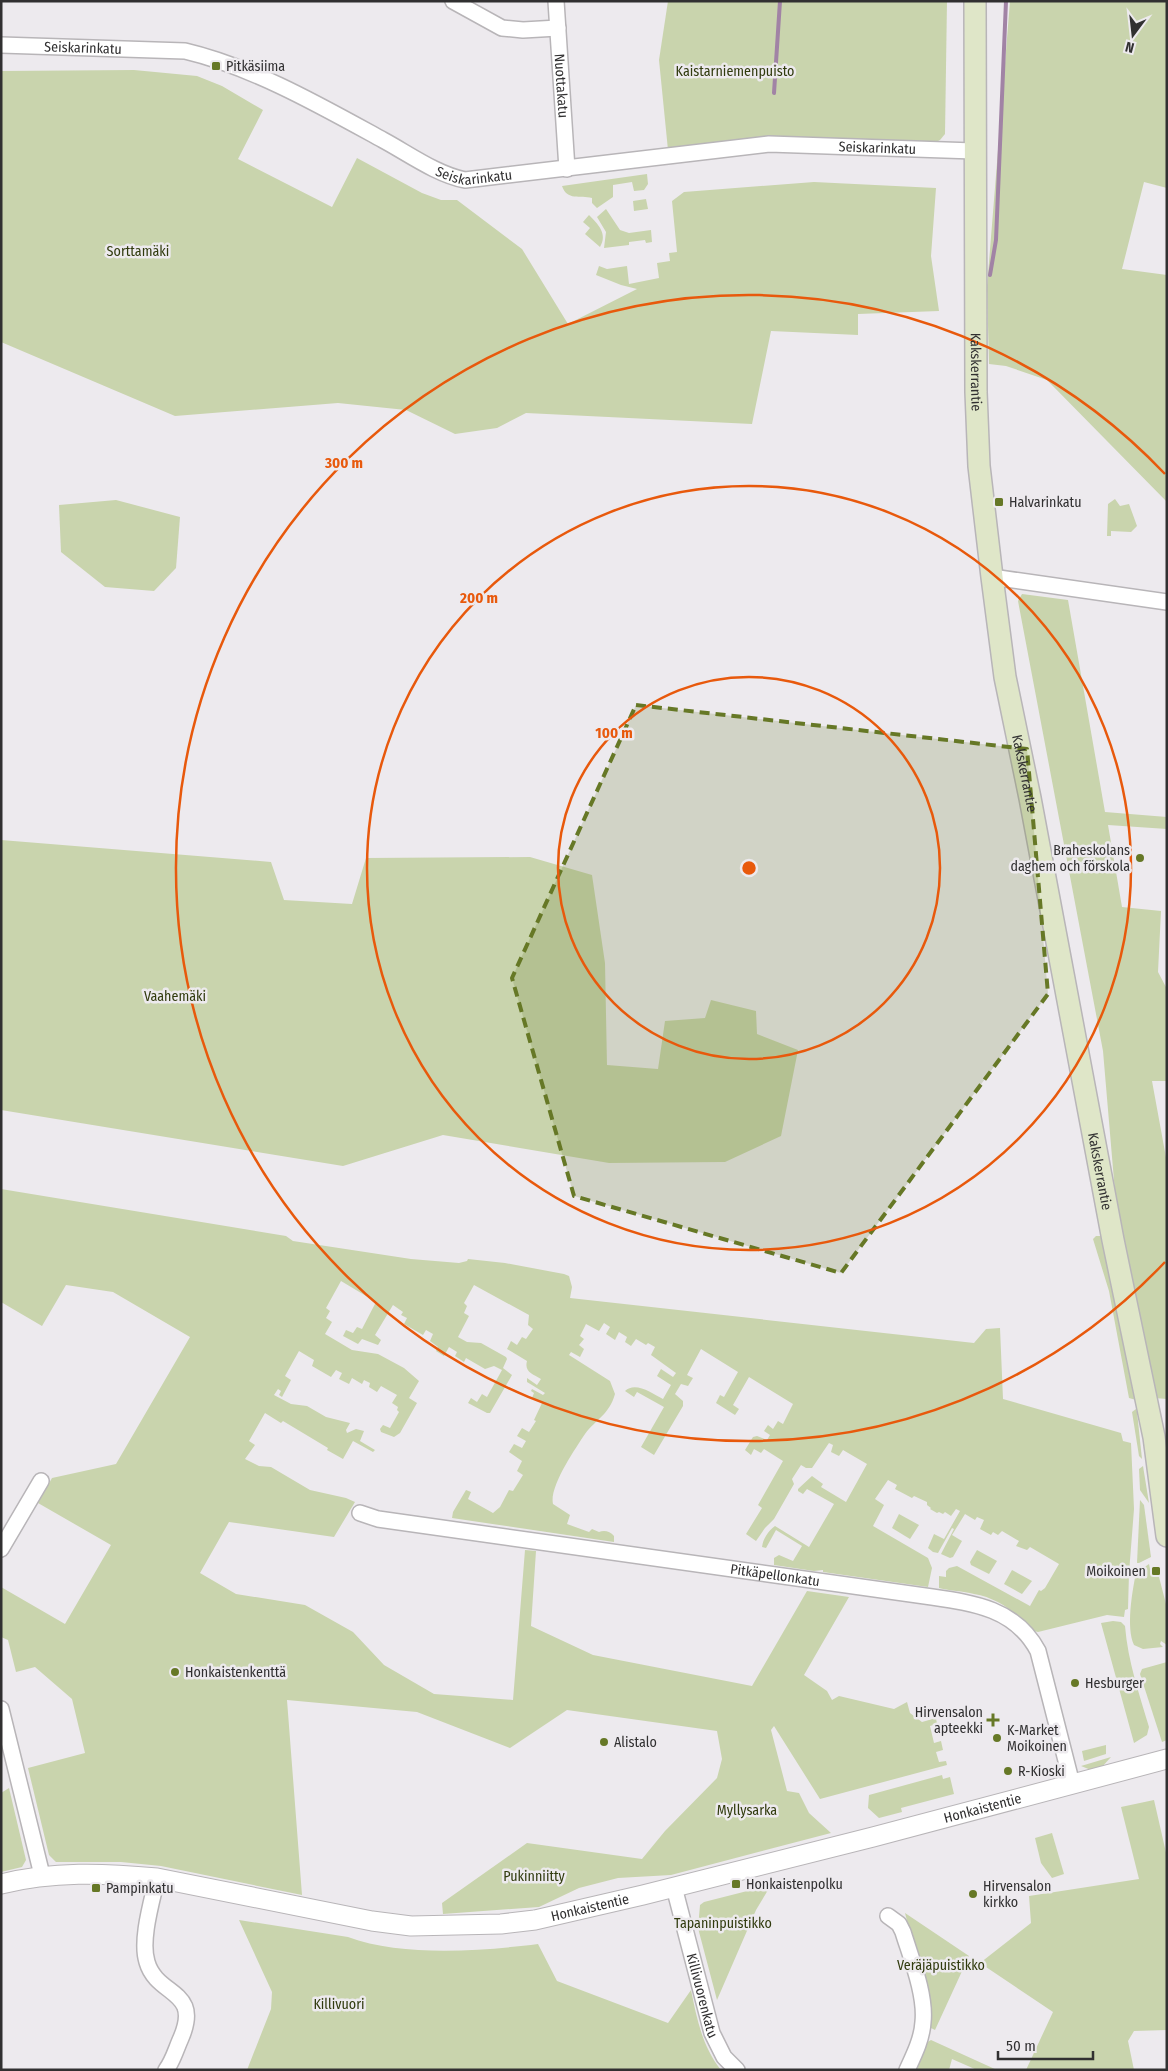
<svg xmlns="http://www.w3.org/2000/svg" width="1168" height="2071" viewBox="0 0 1168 2071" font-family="'Fira Sans Condensed',sans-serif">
<rect width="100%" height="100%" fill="#edeaee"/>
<g fill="#c9d4ad">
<polygon points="668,1 947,1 945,134 940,140 934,143 668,150 659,60"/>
<polygon points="1010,1 1167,1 1167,188 1144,182 1122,269 1167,275 1167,502 1047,380 1006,366 989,364 987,287"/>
<polygon points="134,70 197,76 222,86 263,110 238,159 332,207 357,158 422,193 441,200 457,200 522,249 568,324 637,289 621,285 596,275 599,266 607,269 627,266 629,284 659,278 657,263 670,261 669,253 677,252 672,201 684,192 814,182 936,188 931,256 939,311 858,314 858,335 771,331 752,424 526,413 497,428 455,434 406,410 338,403 175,416 1,342 1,71"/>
<path d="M647 174 648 184 644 190 634 191 632 182 613 185V197L597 208 592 203V198C580 195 567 201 562 186Z"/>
<polygon points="646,199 648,209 634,211 633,201"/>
<polygon points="606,209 620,230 629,233 651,230 652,242 646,243 645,240 629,242 629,245 604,248 606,232 597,217"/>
<path d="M589 215C598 224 608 234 600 247L585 234 590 228 583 222Z"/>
<polygon points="1115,499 1120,506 1129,504 1137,526 1131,532 1111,531 1111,536 1107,536 1108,504"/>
<polygon points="116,500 180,517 176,568 154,591 105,587 61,552 59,505"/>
<polygon points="1022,594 1068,600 1105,812 1167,817 1167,829 1108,825 1122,907 1161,911 1158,972 1167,989 1167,1081 1152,1081 1167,1163 1167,1399 1154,1398 1116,1204 1103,1051 1018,601"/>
<polygon points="1,840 271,862 284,900 352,904 366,858 530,857 592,875 605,963 607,1065 658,1069 665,1021 705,1018 711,1000 756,1011 757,1034 798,1050 781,1136 725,1162 609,1163 443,1135 343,1166 1,1110"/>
<path d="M1 1189 286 1236 293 1241 411 1259 459 1263 467 1261 468 1259 505 1263 564 1274 569 1276 572 1287 570 1298 974 1343 986 1329 1000 1328 1003 1399 1121 1433 1123 1441 1131 1443 1134 1509 1129 1573 1128 1609 1125 1610 1124 1617 1107 1615 1038 1632 1034 1631C1017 1614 999 1598 974 1594 963 1591 950 1591 939 1588V1576L946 1577V1571L949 1568 957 1566 1030 1606 1039 1590 1041 1591 1045 1588 1059 1564 1030 1547 1027 1550 1016 1546 1019 1541 1002 1531 998 1535 993 1532 991 1535 980 1529 984 1520 977 1517 975 1520 965 1514 952 1535 962 1541 953 1557 950 1558 941 1554 954 1529 952 1528 938 1553 933 1552 928 1548 934 1534 944 1539 960 1511 956 1509 951 1516 945 1512 943 1514 939 1512 937 1513 930 1509 931 1508 927 1505V1502L914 1496 912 1498 895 1489 897 1485 888 1480 875 1499 884 1505 873 1526 928 1558 932 1568 928 1587 823 1572V1570L814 1571 774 1565V1558L779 1555 793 1561 802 1546 776 1530 766 1548 762 1547C763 1539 768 1531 775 1526L809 1547 834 1504 807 1489 803 1494 798 1491V1489L812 1476 823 1484 821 1487 846 1502 867 1464 843 1450 839 1456 831 1452 833 1445 829 1443 812 1468H806L801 1465 792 1479 794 1484 774 1519 765 1528 756 1541 746 1534 762 1508 758 1505 783 1461 764 1449 761 1453 754 1449 751 1455 745 1450 753 1437 757 1436 767 1440 770 1435 764 1431 768 1425 773 1429 778 1421 783 1424 793 1404 749 1377 733 1405 739 1409 735 1415 716 1403 720 1395 724 1397 738 1372 701 1349 687 1375 693 1378 688 1386 681 1384 675 1394 683 1401V1406L654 1455 641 1447 664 1407 637 1392 634 1397 625 1391C635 1381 652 1393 663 1399L671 1385 657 1376 661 1369 673 1377 676 1373 651 1355 655 1347 648 1343 646 1345 636 1339 631 1346 625 1342 627 1337 619 1332 615 1340 606 1334 610 1327 604 1323 599 1331 586 1324 580 1336 584 1339 579 1345 584 1349 580 1357 571 1352 569 1355 610 1381 615 1394C609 1415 596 1419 585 1434 575 1449 549 1487 553 1504L570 1515 567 1524 589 1532 592 1529 599 1532C604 1530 610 1531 614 1536V1542L452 1518 453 1512 466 1490 471 1492 468 1499 493 1513 500 1507 509 1490 513 1491 523 1475 517 1471 522 1461 509 1452 514 1444 522 1448 526 1441 517 1436 522 1428 529 1432 536 1421 534 1420 542 1403 532 1398 534 1393 531 1391 532 1389 543 1395 545 1393 527 1382V1378L537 1385 541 1379C533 1374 524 1372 527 1361L507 1349 511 1341 517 1345 522 1337 526 1339 533 1329 528 1325 529 1315 474 1285 464 1303 467 1306 464 1313 469 1316 458 1337 467 1342 481 1343 506 1357 507 1359 503 1368 512 1375 490 1413H487L468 1403 471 1398 477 1402 482 1394 487 1397 502 1370 494 1366 485 1369 466 1358 464 1362 455 1356 457 1352 449 1347 444 1356 436 1351 438 1347 430 1341 433 1334 426 1330 423 1335 404 1324 407 1318 401 1315 403 1312 393 1305 375 1335 381 1340 378 1345 362 1339 358 1344 343 1336 346 1330 353 1333 357 1327 362 1329 376 1302 341 1281 326 1308 330 1311 326 1318 332 1322 325 1334 352 1350 378 1354 404 1368 419 1381 409 1398 417 1403 400 1433 394 1437 381 1432 380 1429 383 1425 390 1428 399 1412 397 1410 398 1407 392 1403 397 1395 381 1386 377 1392 369 1387 370 1383 364 1380 362 1384 352 1378 349 1384 339 1379 342 1373 336 1370 331 1377 312 1366 314 1360 299 1351 285 1376 291 1380 282 1397 279 1395 281 1391 278 1389 274 1395 291 1404 307 1406 326 1417 350 1423 346 1430 347 1433 356 1429 364 1431 360 1441 375 1450 373 1452 353 1441 343 1459 327 1450 328 1448 283 1421 281 1423 265 1413 249 1441 255 1445 245 1459 259 1466 271 1467 310 1490 346 1498 355 1502 334 1537 229 1522 200 1573 236 1594 305 1605 353 1632 384 1665 434 1694 513 1700 525 1550 536 1551 531 1626 593 1655 752 1686 807 1591 849 1597 804 1675 827 1691 832 1700 839 1696 894 1709 907 1702 910 1713 922 1722 936 1718 937 1724 930 1726 934 1743 941 1741 943 1750 936 1752 939 1762 946 1761 947 1765 820 1799 774 1726 771 1730 787 1791 799 1793 809 1813 831 1833 671 1875 618 1878 579 1888 539 1907 443 1914 442 1903 527 1843 642 1859 665 1831 717 1778 722 1759 717 1731 567 1710 510 1748 417 1712 287 1700 302 1895 161 1866 121 1862H56L49 1855 28 1768 85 1753 72 1699 35 1667 16 1672 8 1640 1 1637V1587L65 1624 111 1545 38 1503 52 1478 116 1464 190 1337 113 1292 66 1285 42 1326 1 1302Z"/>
<polygon points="1096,1236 1103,1236 1136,1400 1129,1398 1109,1291 1093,1239"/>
<polygon points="1136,1409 1137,1412 1142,1459 1139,1456 1132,1412"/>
<polygon points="1143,1466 1149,1503 1140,1490 1139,1469"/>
<polygon points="1140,1500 1144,1505 1151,1557 1139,1563 1137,1563"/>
<polygon points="899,1514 919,1525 910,1539 892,1528"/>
<polygon points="977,1550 997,1561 989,1574 971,1565 970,1562"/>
<path d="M1149 1564 1151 1574H1154V1577H1159L1166 1604 1167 1645 1161 1641 1160 1644 1163 1647 1143 1649 1134 1645C1126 1628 1132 1592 1136 1573Z"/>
<polygon points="1012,1570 1032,1581 1022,1594 1004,1584"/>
<path d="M1113 1621 1121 1622 1125 1626C1128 1662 1139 1693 1149 1727L1147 1735 1134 1743 1101 1623Z"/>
<polygon points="1167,1662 1167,1740 1162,1742 1140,1674 1142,1669"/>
<polygon points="1106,1745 1106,1754 1084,1761 1082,1751"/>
<polygon points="1111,1757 1101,1768 1091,1770 1081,1766"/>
<polygon points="942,1775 943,1779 950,1777 954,1794 901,1808 902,1812 879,1818 868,1808 869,1795"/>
<polygon points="9,1788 26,1860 22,1867 1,1872 1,1793"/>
<polygon points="1154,1800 1167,1857 1167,2030 1134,2031 1128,2041 1134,2070 1026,2070 1053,2012 980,1963 1031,1923 1029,1896 1139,1879 1121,1807"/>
<polygon points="1052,1833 1064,1874 1052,1878 1041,1863 1035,1838"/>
<polygon points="771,1885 756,1910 717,2000 698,1928 700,1905 704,1902"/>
<polygon points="905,1913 969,1956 935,2030 929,2027 927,1997"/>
<path d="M239 1920 348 1937C401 1957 483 1951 538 1944L557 1981 668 2023 691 1990C697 2019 702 2046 721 2070H247L271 2009 272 1992Z"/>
<polygon points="931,2040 997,2070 977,2070 952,2059 949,2070 915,2070 924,2044"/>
</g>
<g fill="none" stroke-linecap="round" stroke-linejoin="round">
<g stroke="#a183a5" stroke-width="4">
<polyline points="774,93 780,1"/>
<polyline points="990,275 996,240 1006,1"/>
</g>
<g stroke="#b8b5b8" stroke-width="18">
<g id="minor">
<polyline points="453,1 502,28 523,30 558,28"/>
<path id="s1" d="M556 1 567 169"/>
<path id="s2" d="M1 45 185 51C253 67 321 106 383 140 409 154 436 174 465 180L769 144 974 151"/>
<polyline points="992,577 1167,602"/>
<path id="s3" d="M360 1513 378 1519 932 1597C974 1603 1016 1609 1038 1651L1072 1784"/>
<polyline points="1,1549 41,1481"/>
<polyline points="1,1709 42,1875"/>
<path d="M157 1878C152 1901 140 1940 147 1962 157 1997 202 1989 181 2038 176 2049 173 2061 166 2070"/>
<path id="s4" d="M674 1887 712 2033 724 2057 737 2070"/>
<path d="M888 1916 899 1924 903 1932C911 1958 926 1995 923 2022 922 2039 914 2055 907 2070"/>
</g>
</g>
<g stroke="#b8b5b8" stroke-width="21">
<g id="tertiary">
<path id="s5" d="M1 1884C53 1871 104 1873 157 1878L372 1921 411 1926 501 1924 535 1920 643 1895 873 1837 1167 1759"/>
</g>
</g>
<g stroke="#b8b5b8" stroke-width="24">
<g id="secondary">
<path id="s6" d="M975 1 976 392 979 466 992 577 1005 677 1030 798 1113 1240 1154 1437 1167 1536"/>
</g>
</g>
<use href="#minor" stroke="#fff" stroke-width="15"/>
<use href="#tertiary" stroke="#fff" stroke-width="19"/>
<use href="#secondary" stroke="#dfe6c8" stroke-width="21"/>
</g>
<path fill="#667826" fill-opacity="0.2" stroke="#667826" stroke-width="4" stroke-dasharray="10 6" stroke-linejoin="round" d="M636 705 1027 749 1048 994 841 1273 574 1196 512 978Z"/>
<g fill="none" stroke="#e8590c" stroke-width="2.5">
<circle cx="749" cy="868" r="191"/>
<circle cx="749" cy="868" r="382"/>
<path d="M1165 1262A573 573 0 1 1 1165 474"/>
</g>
<g fill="#667826" stroke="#edeaee" stroke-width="2">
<rect x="211" y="61" width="10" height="10" rx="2.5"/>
<rect x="994" y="497" width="10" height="10" rx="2.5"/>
<circle cx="1140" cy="858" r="5"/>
<rect x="1151" y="1566" width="10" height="10" rx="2.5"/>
<circle cx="175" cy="1672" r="5"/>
<circle cx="1075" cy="1683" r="5"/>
<path d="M990.5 1712.5h5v5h5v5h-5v5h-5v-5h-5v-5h5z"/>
<circle cx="997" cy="1738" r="5"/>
<circle cx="604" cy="1742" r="5"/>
<circle cx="1008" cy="1771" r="5"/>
<rect x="731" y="1879" width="10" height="10" rx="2.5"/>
<rect x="91" y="1883" width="10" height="10" rx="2.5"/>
<circle cx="973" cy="1894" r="5"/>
</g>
<g text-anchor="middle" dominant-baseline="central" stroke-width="5" stroke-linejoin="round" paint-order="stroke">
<g font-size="14" fill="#313031" stroke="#edeaee">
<text stroke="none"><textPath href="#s2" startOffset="82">Seiskarinkatu</textPath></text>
<text stroke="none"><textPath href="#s1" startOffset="85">Nuottakatu</textPath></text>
<text stroke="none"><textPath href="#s2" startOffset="908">Seiskarinkatu</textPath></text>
<text stroke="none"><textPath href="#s2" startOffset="502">Seiskarinkatu</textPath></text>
<text stroke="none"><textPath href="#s6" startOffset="371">Kakskerrantie</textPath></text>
<text stroke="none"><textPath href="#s6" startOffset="776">Kakskerrantie</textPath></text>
<text stroke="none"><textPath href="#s6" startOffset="1181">Kakskerrantie</textPath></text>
<text stroke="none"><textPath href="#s3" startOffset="420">Pitkäpellonkatu</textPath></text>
<text stroke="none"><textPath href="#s5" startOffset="1001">Honkaistentie</textPath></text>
<text stroke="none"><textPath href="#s5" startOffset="596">Honkaistentie</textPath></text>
<text stroke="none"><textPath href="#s4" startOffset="112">Killivuorenkatu</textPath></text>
</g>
<g font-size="14" fill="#313031" stroke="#edeaee" text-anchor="start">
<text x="226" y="66">Pitkäsiima</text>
<text x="1009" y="502">Halvarinkatu</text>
<text x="1130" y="850" text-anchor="end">Braheskolans<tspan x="1130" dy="16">daghem och förskola</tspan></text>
<text x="1146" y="1571" text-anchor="end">Moikoinen</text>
<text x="185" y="1672">Honkaistenkenttä</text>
<text x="1085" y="1683">Hesburger</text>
<text x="983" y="1712" text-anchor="end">Hirvensalon<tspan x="983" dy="16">apteekki</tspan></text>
<text x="1007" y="1730">K-Market<tspan x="1007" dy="16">Moikoinen</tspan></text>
<text x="614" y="1742">Alistalo</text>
<text x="1018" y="1771">R-Kioski</text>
<text x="746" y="1884">Honkaistenpolku</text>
<text x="983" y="1886">Hirvensalon<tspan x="983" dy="16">kirkko</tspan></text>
<text x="106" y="1888">Pampinkatu</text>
</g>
<g font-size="14" fill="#313b0e" stroke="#edeaee">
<text x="735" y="71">Kaistarniemenpuisto</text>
<text x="138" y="251">Sorttamäki</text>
<text x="175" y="996">Vaahemäki</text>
<text x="747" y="1810">Myllysarka</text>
<text x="534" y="1876">Pukinniitty</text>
<text x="723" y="1923">Tapaninpuistikko</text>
<text x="941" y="1965">Veräjäpuistikko</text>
<text x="339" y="2004">Killivuori</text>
</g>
</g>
<circle cx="749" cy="868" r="8" fill="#e8590c" stroke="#edeaee" stroke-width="2.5"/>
<g font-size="15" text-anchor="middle" font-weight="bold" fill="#e8590c" stroke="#edeaee" stroke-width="5" stroke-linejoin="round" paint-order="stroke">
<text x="344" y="468">300 m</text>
<text x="479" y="603">200 m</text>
<text x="614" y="738">100 m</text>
</g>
<rect width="1168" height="2071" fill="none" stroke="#313031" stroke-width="5"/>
<g transform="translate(1133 35) rotate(195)" stroke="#edeaee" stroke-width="4" paint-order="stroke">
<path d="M0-4L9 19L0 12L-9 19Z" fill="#313031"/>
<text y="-8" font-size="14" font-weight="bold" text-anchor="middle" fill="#313031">N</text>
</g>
<path d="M998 2051v8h95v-8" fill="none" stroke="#313031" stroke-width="2.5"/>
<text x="1006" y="2051" font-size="15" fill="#313031" stroke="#edeaee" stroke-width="4" paint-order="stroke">50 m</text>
</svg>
